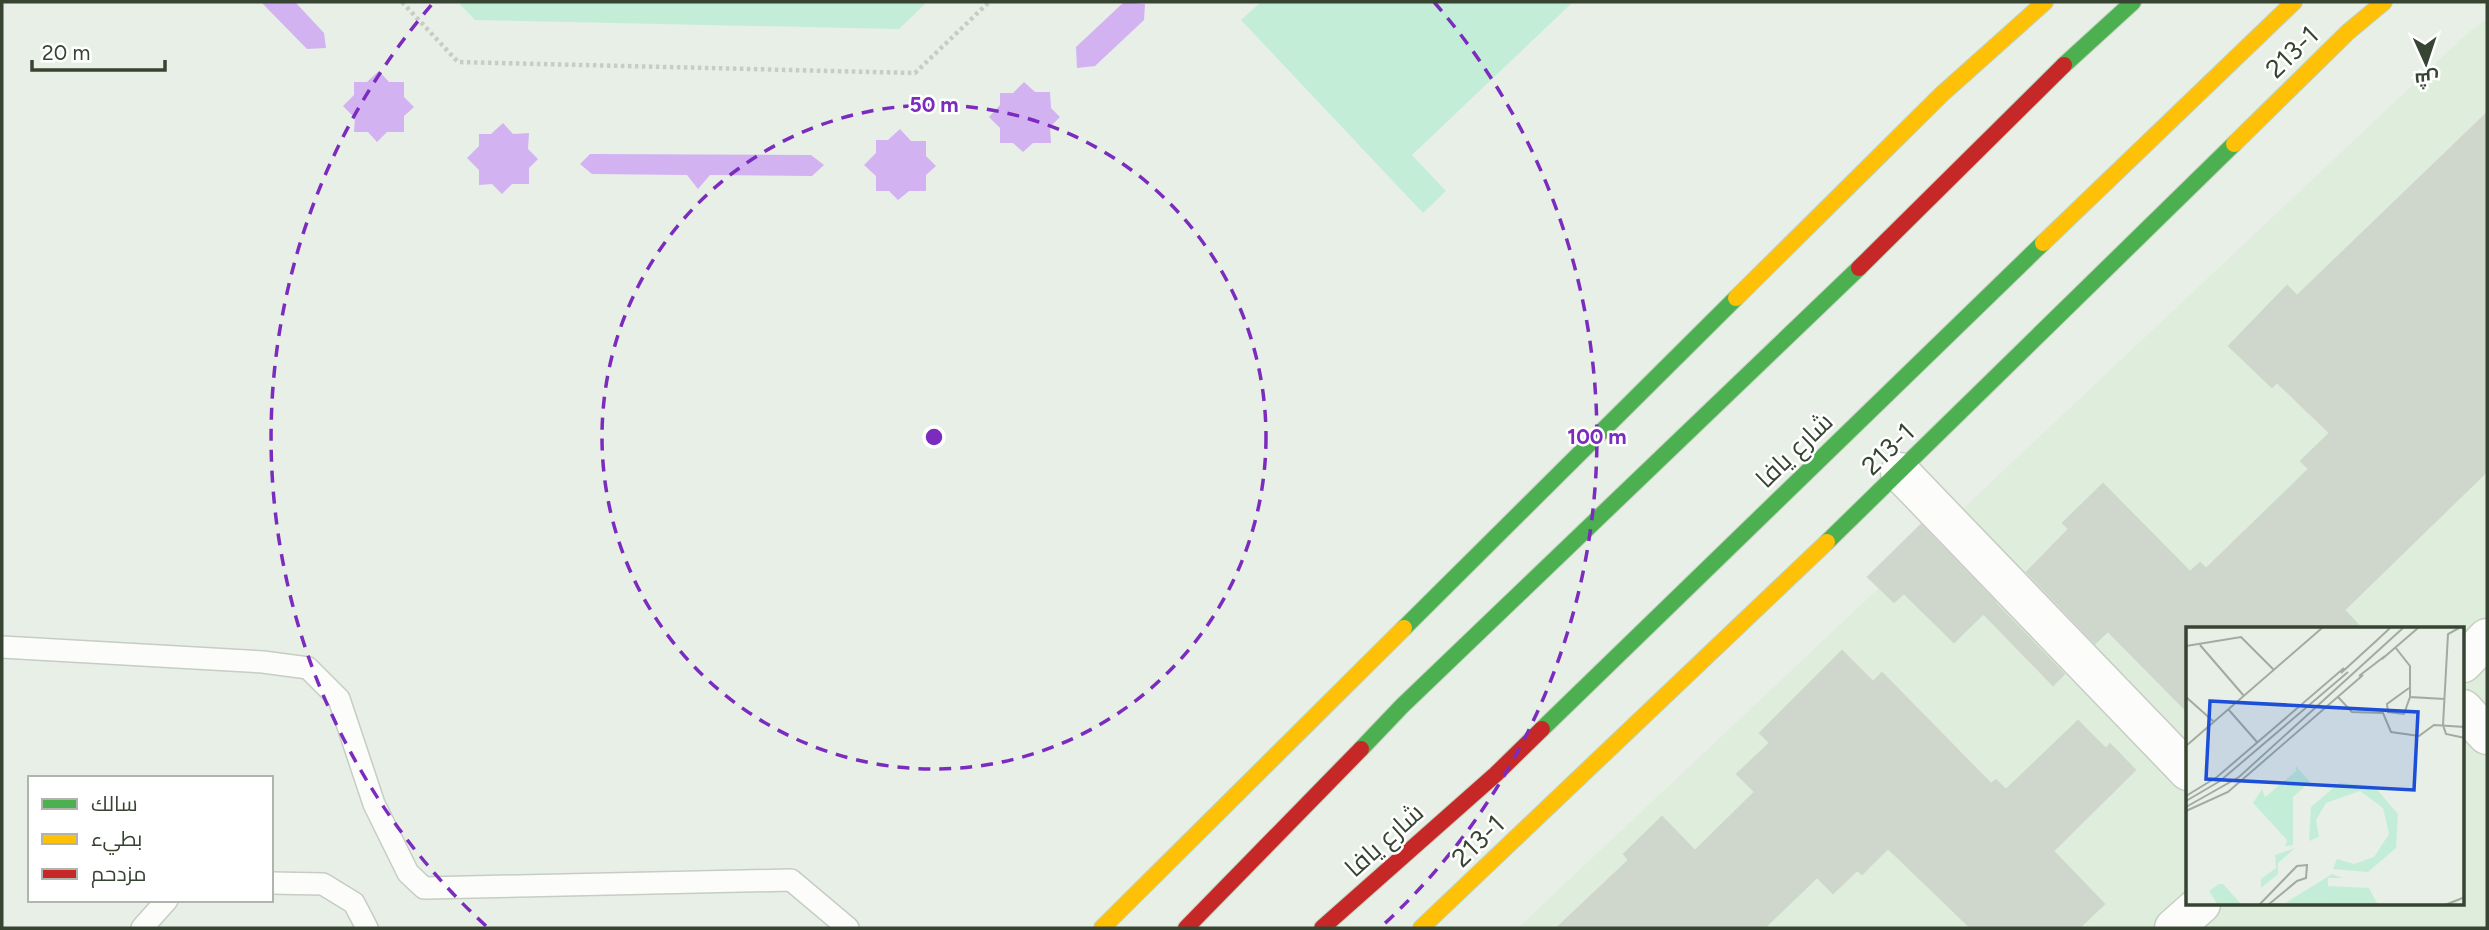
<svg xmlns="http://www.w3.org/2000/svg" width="2489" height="930" viewBox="0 0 2489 930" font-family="Figtree,Cairo,sans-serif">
<rect width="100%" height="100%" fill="#e8efe6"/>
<path fill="#dfeddc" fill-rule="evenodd" d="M2487 19V928H1518L2468 33ZM2188 629H2463V904H2188Z"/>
<g fill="#c4edd8">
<polygon points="458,2 927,2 899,29 475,20"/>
<polygon points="1261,2 1573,2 1412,155 1446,191 1423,213 1241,20"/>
</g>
<g fill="#d2b2f1">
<polygon points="261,2 295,2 324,33 326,48 307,49"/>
<polygon points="1124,2 1145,4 1144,20 1095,66 1077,68 1076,47"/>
<polygon points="379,71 389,82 404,82 404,97 414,107 404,116 404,132 387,132 377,142 368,132 354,132 355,118 343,106 354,95 354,82 367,82"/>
<polygon points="1024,82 1035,92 1050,92 1051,108 1060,117 1050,127 1051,143 1033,143 1023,152 1013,143 1000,143 1000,128 989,117 1000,105 1000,93 1013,93"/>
<polygon points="503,123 513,134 529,133 528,149 538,159 529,168 529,184 512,184 502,194 492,184 479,185 479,170 467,158 479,146 479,134 491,134"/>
<polygon points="900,129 911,141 926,141 926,156 936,166 926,175 926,191 909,191 898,200 889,191 876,191 876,176 864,165 876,153 876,140 888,140"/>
<polygon points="590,154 811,155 824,165 812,176 710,175 698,189 687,175 592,174 580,164"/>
</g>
<g fill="#cfd7cd" stroke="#cfd7cc" stroke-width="2">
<polygon points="2487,113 2487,471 2344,610 2362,629 2188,629 2188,712 2108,631 2095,643 2027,572 2069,529 2063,523 2103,484 2190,572 2200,563 2206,569 2309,469 2301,461 2330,433 2277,382 2272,387 2229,346 2287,286 2297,296"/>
<polygon points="1921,525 1995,602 1954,642 1904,593 1894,602 1868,577"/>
<polygon points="1995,603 2064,674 2053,685 1984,614"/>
<polygon points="1842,651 1873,682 1882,673 1991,784 1996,780 2006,790 2078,721 2106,749 2110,744 2135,770 2053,851 2104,904 2079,928 1971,928 1888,848 1862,874 1857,870 1833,893 1817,877 1764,928 1557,928 1629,860 1624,854 1662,817 1695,851 1755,792 1737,774 1770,743 1760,733"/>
</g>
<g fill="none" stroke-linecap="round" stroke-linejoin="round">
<g stroke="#c6cdc3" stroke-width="24">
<g id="lane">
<polyline points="2,647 263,662 308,668 339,699 374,804 408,873 424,888 791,880 848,928"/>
<polyline points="271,883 323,884 354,903 367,928"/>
<polyline points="142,928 167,900"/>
</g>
</g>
<g stroke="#c6cdc3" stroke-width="41">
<g id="street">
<polyline points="1900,472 2188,771"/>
<polyline points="2463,663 2487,638"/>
<polyline points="2463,709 2487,735"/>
<polyline points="2174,928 2201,904"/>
</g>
</g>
<g stroke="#c2d1bf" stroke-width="18">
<g id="fast">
<polyline points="2064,65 2133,2"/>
<polyline points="1827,542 2234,144"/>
<polyline points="1404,628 1736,298"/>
<polyline points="1542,729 2043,243"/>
<polyline points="1361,749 1402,706 1859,268"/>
</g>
</g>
<g stroke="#c2d1bf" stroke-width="18">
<g id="slow">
<polyline points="2234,144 2348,32 2384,2"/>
<polyline points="2043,243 2294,2"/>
<polyline points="1736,298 1942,94 2045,2"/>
<polyline points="1102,928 1404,628"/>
<polyline points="1421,928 1827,542"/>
</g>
</g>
<g stroke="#c2d1bf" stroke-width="18">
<g id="jam">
<polyline points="1859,268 2064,65"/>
<polyline points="1186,928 1361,749"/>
<polyline points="1322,928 1496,774 1542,729"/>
</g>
</g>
<polyline stroke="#c7cdc5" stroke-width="4.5" stroke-dasharray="3.5 3.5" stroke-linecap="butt" points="402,2 458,62 915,73 989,2"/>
<use href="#lane" stroke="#fcfdfb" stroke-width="21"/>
<use href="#street" stroke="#fcfdfb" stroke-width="38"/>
<use href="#fast" stroke="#4caf50" stroke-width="16"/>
<use href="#slow" stroke="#ffc107" stroke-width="16"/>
<use href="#jam" stroke="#c62828" stroke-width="16"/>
</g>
<g fill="none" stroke="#7b2cbf" stroke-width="3.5" stroke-dasharray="12 9">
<circle cx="934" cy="437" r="332"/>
<path d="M486 926A663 663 0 0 1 434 2M1434 2A663 663 0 0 1 1382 926"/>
</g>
<g text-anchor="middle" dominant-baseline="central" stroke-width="5" stroke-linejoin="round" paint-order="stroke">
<g font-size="26" fill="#374432" stroke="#fff">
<text transform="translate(2292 52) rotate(-44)">213-1</text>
<text transform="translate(1888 449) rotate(-44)">213-1</text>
<text transform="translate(1794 450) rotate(-44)">شارع يافا</text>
<text transform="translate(1384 840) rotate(-42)">شارع يافا</text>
<text transform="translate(1478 841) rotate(-44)">213-1</text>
</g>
</g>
<g transform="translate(2186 627)">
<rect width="278" height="278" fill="#e8efe6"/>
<path d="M110 139 124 155 107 170V218L99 219 101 213 67 176 76 162 79 170 110 144ZM153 156 188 159 212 187 210 221 182 245 147 242 151 232 168 237 188 230 203 207 197 181 174 164 140 176 130 193 133 210 123 214 125 180ZM109 221 92 236V247L75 261V252L90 241 89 228ZM146 247 157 251H142V259L183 261 192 278 99 276ZM33 257H37L56 278H32L23 264Z" fill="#c4edd8"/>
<path fill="none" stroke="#a1ab9e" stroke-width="2" d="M273 1 262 7 257 98 260 107 279 111M188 16 204 1M14 18 58 69M0 19 55 10 88 43M209 20 224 39V70L259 72M196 32 232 1M155 46 189 15M173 49 199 29M223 61 201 77 202 85 218 87 224 70M0 70 27 94M152 70 166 85 197 86 205 105 233 109 248 98 279 100M42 82 71 115M0 119 136 1M0 169 31 150 158 41M0 174 34 154 162 45M0 180 53 150 217 1M0 184 42 165 177 48M73 278 111 239 121 238 120 251 111 254 82 278M259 278 279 270"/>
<path fill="#1d4ed8" fill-opacity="0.15" stroke="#1d4ed8" stroke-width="3.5" d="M24 74 232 85 228 163 20 152Z"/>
<rect width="278" height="278" fill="none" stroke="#374432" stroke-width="3.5"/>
</g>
<circle cx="934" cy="437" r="10" fill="#7b2cbf" stroke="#fff" stroke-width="3.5"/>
<g font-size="21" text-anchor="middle" font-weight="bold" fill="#7b2cbf" stroke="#fff" stroke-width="5" stroke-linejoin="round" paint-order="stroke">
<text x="934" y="112">50 m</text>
<text x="1597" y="444">100 m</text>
</g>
<rect width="2489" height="930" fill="none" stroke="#374432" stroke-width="7"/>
<rect x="28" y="776" width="245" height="126" fill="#ffffff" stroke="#afb4ad" stroke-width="2"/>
<rect x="42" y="799" width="35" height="10" fill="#4caf50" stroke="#afb4ad" stroke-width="2"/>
<text x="91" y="811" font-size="21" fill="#374432">سالك</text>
<rect x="42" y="834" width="35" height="10" fill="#ffc107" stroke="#afb4ad" stroke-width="2"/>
<text x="91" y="846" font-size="21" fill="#374432">بطيء</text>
<rect x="42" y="869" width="35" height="10" fill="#c62828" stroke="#afb4ad" stroke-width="2"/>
<text x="91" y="881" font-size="21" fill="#374432">مزدحم</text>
<g transform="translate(2426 63) rotate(177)" stroke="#ffffff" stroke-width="5" paint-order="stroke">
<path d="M0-5L12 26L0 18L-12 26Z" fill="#374432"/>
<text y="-10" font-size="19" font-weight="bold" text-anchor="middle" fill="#374432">ش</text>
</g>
<path d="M32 60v10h133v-10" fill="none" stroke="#374432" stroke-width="3.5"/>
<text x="42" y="60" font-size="21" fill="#374432" stroke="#ffffff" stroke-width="5" paint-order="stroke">20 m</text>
</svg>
